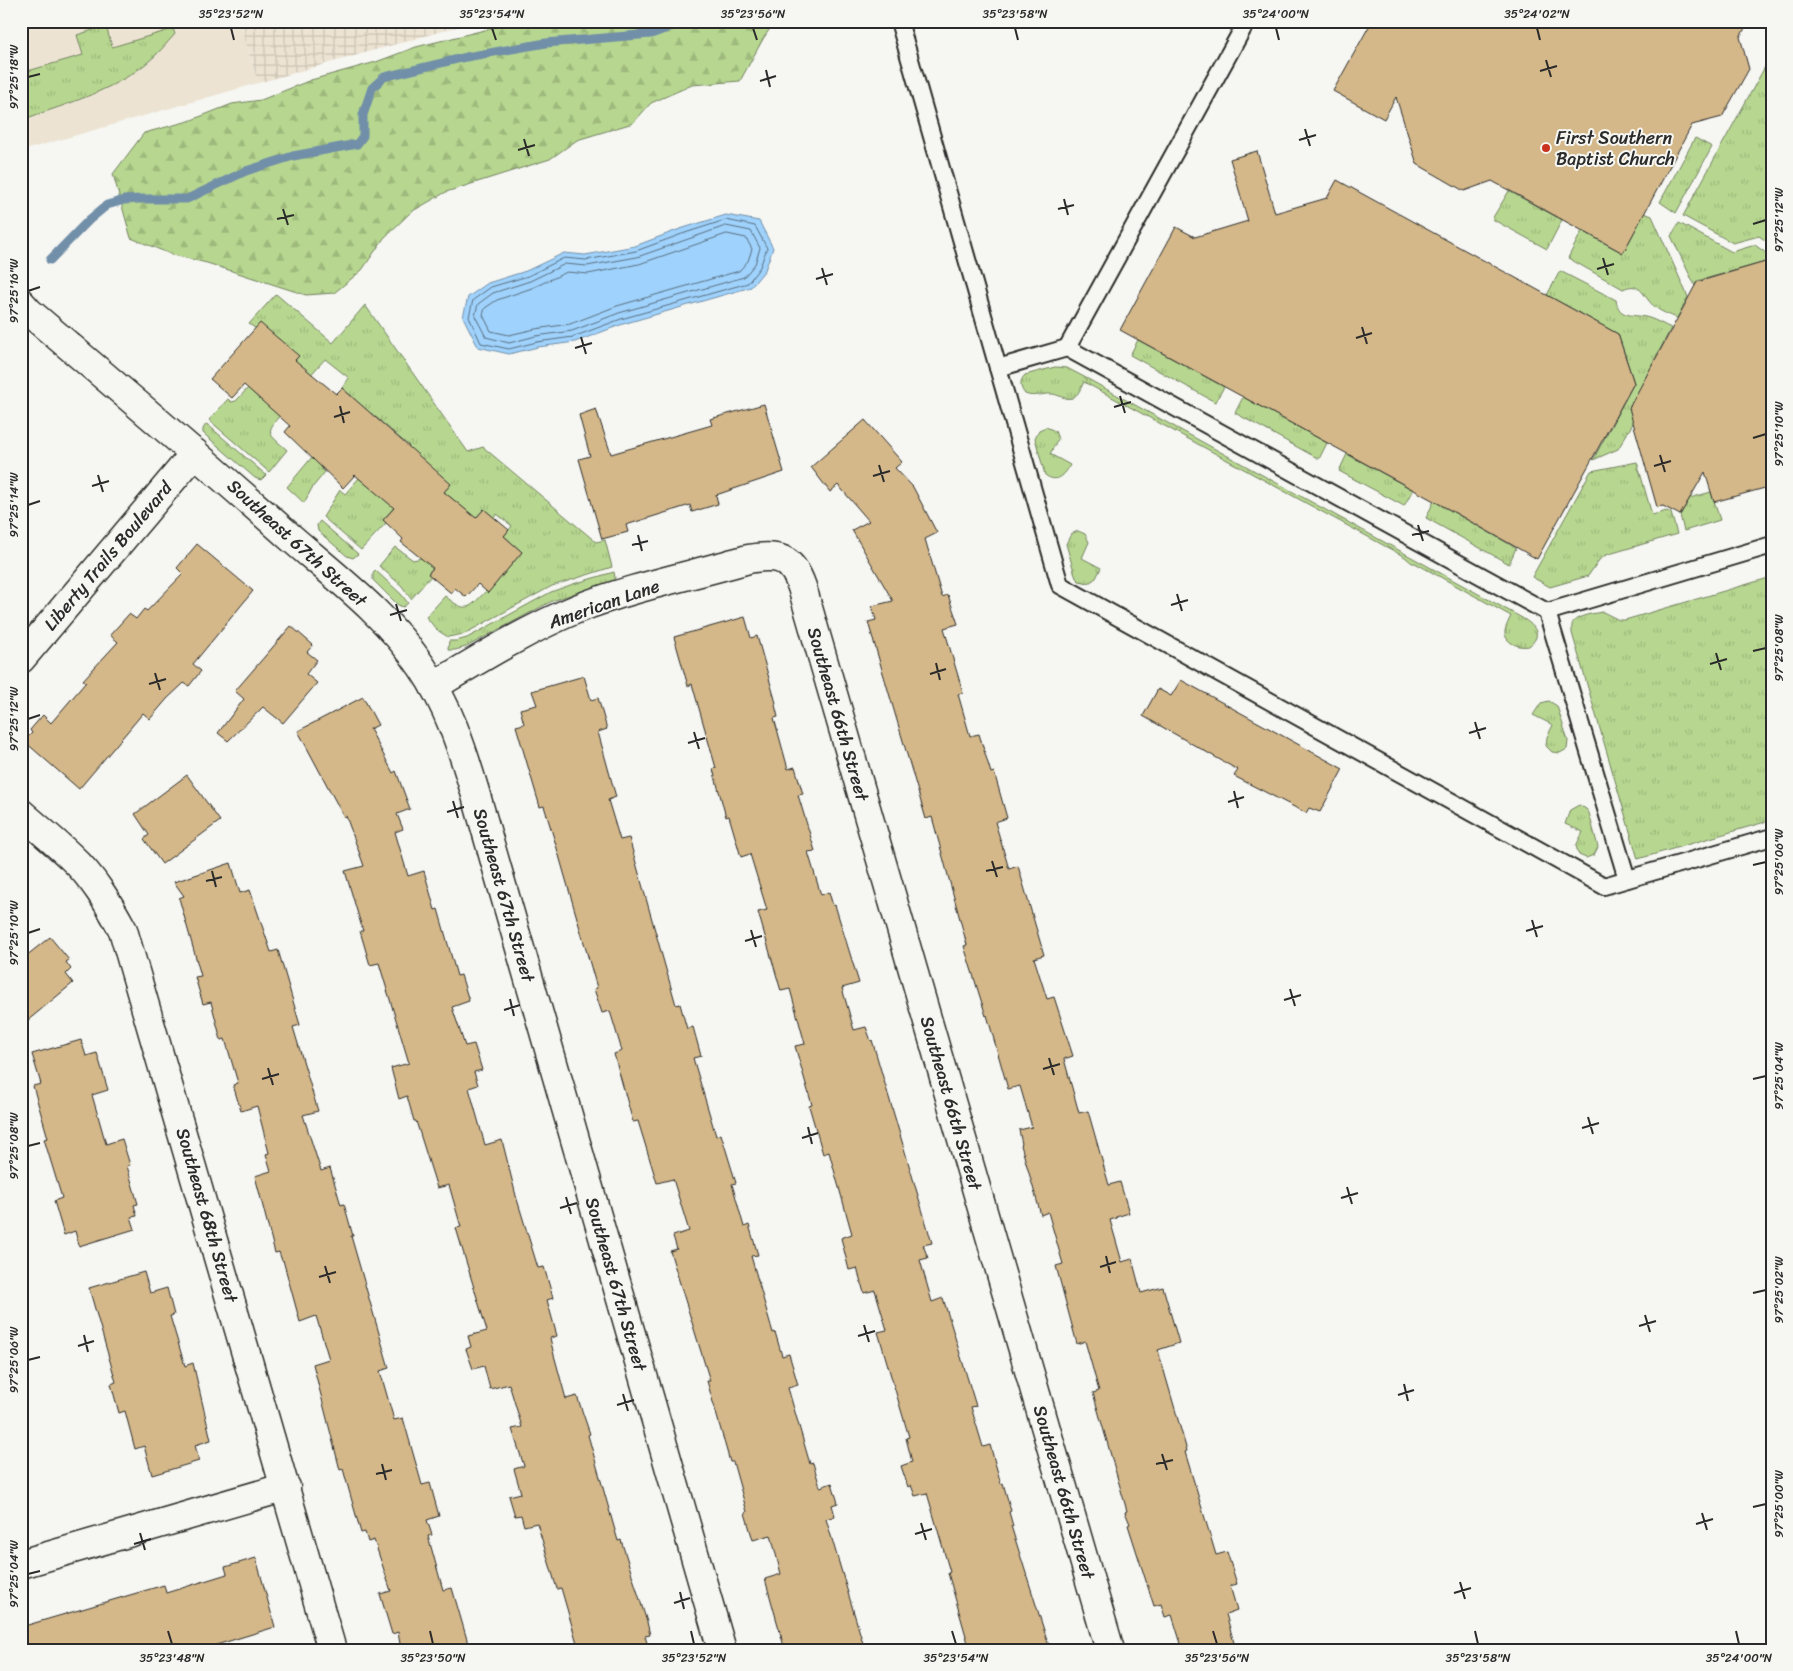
<svg xmlns="http://www.w3.org/2000/svg" width="1793" height="1671" viewBox="0 0 1793 1671" font-family="Sriracha,sans-serif">
<defs>
<pattern id="industrial-grid" width="8" height="8" patternUnits="userSpaceOnUse" patternTransform="scale(1.25)"><rect width="8" height="8" fill="#ece3d2"/><path d="M0 4h8M4 0v8" fill="none" stroke="#cbc3b4"/></pattern>
<pattern id="grass-tufts" width="24" height="20" patternUnits="userSpaceOnUse" patternTransform="scale(1.25)"><rect width="24" height="20" fill="#b7d790"/><path d="M3 7l-1-3M5 7V3M7 7l1-3M15 17l-1-3M17 17v-4M19 17l1-3" fill="none" stroke="#9eb97c"/></pattern>
<pattern id="forest-firs" width="22" height="20" patternUnits="userSpaceOnUse" patternTransform="scale(1.25)"><rect width="22" height="20" fill="#b7d790"/><path d="M5 1l3.5 6h-7zM16 11l3.5 6h-7z" fill="#9eb97c"/></pattern>
</defs>
<rect width="100%" height="100%" fill="#f6f6f2"/>
<filter id="ink" filterUnits="userSpaceOnUse"><feTurbulence type="fractalNoise" baseFrequency=".02" numOctaves="2"/><feDisplacementMap in="SourceGraphic" scale="10" xChannelSelector="R" yChannelSelector="G"/><feConvolveMatrix kernelMatrix="1 2 1 2 8 2 1 2 1" color-interpolation-filters="sRGB"/></filter>
<g filter="url(#ink)">
<polygon fill="#ece3d2" points="21,21 239,21 258,83 21,151"/>
<polygon fill="url(#industrial-grid)" points="239,21 478,21 258,83"/>
<g fill="url(#grass-tufts)" stroke="#71815e">
<path d="M106 26 112 47 173 29 175 34C166 44 158 54 148 62 113 91 64 105 21 120V73L83 55 77 35Z"/>
<polygon points="1772,54 1772,245 1759,236 1733,243 1683,216"/>
<polygon points="1695,138 1712,147 1676,213 1660,202"/>
<polygon points="1509,191 1562,220 1547,249 1492,219"/>
<path d="M1644 213 1652 216 1688 297 1677 318C1670 315 1661 312 1655 307 1643 298 1642 280 1623 289L1568 258 1582 231 1623 253Z"/>
<polygon points="1679,223 1732,252 1755,245 1770,256 1766,262 1697,281 1695,286 1671,236"/>
<path d="M1560 271 1616 300C1619 320 1634 313 1649 318 1656 320 1664 325 1671 328L1651 367 1656 384 1618 449 1593 460 1634 383 1618 334 1547 295Z"/>
<path d="M276 294 333 343 365 305 468 452 483 447 596 542 605 540 612 567 552 586 464 634 448 637 437 630 426 617 445 596C466 613 468 610 486 591L488 592 522 552 504 536 512 526 497 514 494 518 484 509 428 573 431 576 411 599 402 586 379 566 395 547 413 560 422 558 467 511 444 492 451 484 423 474 383 520 386 523 361 550 323 517 340 490 345 494 359 478 372 489 409 446 371 413 322 469 325 472 312 488 304 503 287 487 313 456 355 399 342 388 349 378 325 359 279 410 282 413C264 434 268 433 287 450L269 472 209 420 228 399 231 402 236 401 248 388 260 400 298 357 249 324Z"/>
<polygon points="1138,340 1224,387 1215,402 1130,355"/>
<path d="M1055 367 1067 368 1086 378 1513 613C1526 620 1548 631 1529 646 1519 648 1504 643 1505 631 1506 626 1509 620 1511 616L1415 563H1412L1405 557 1084 382C1081 387 1079 395 1072 398 1066 400 1059 395 1053 394 1043 393 1034 398 1025 394 1020 388 1019 381 1025 375Z"/>
<polygon points="1243,397 1327,443 1319,459 1235,413"/>
<polygon points="206,424 208,425 266,475 261,480 255,478 203,433 203,429"/>
<path d="M1046 427 1055 431 1058 439 1050 454 1070 465C1065 475 1057 484 1045 475L1035 438 1039 430Z"/>
<polygon points="1347,454 1413,490 1404,506 1339,471"/>
<polygon points="1637,462 1652,515 1667,511 1671,513 1677,534 1606,555 1599,560 1588,576 1550,587 1532,577 1591,471"/>
<polygon points="1711,492 1720,520 1684,531 1680,515 1690,498"/>
<polygon points="1434,501 1516,548 1509,564 1426,518"/>
<polygon points="320,521 358,554 353,558 347,556 318,531 317,525"/>
<polygon points="1078,531 1085,534 1089,542 1082,558 1101,568 1096,578 1089,583 1079,581 1076,578 1066,544 1071,534"/>
<polygon points="375,570 401,594 408,603 403,607 398,605 373,580 373,574"/>
<polygon points="614,572 615,578 614,580 552,601 466,647 455,650 448,650 449,641 456,641 467,638 551,592 573,584"/>
<path d="M1772 577V820L1638 859 1572 633C1572 629 1571 624 1574 621 1580 615 1596 613 1603 612L1619 620H1625Z"/>
<polygon points="1549,701 1557,706 1568,741 1567,749 1560,753 1552,752 1546,746 1547,737 1553,725 1533,715 1541,703"/>
<polygon points="1579,805 1586,809 1589,813 1598,847 1594,855 1586,858 1579,855 1576,846 1583,832 1565,824 1570,810"/>
</g>
<polygon fill="url(#forest-firs)" stroke="#71815e" points="521,21 775,21 763,39 740,81 692,85 651,103 633,123 577,140 550,159 446,192 411,212 384,238 362,270 334,293 306,295 207,263 173,255 131,238 113,174 144,133 189,121 232,104 261,100 311,80 376,62 416,47"/>
<polygon fill="#9fd2fc" stroke="#718fa8" points="726,215 759,221 773,248 765,270 751,287 623,324 575,342 538,347 509,354 478,347 463,317 468,297 488,283 526,271 564,253 585,255 635,246 680,229"/>
<g fill="none" stroke-linecap="round" stroke-linejoin="round">
<g stroke="#596e7f" stroke-width="1">
<polygon points="726,220 755,226 767,248 760,267 748,283 621,319 573,337 537,342 509,349 481,343 469,317 473,300 491,287 528,276 564,258 586,260 636,251 682,234"/>
<polygon points="726,226 751,231 760,248 755,264 744,277 619,313 572,331 536,336 509,343 486,337 475,316 478,304 493,293 530,281 565,264 587,266 637,257"/>
<polygon points="727,234 746,238 752,249 748,261 739,271 617,306 570,324 535,329 509,335 491,331 483,315 485,308 497,300 532,288 567,272 588,274 639,264"/>
</g>
<polyline stroke="#718fa8" stroke-width="9" points="50,260 89,220 107,205 124,200 141,199 187,199 246,171 293,156 357,144 363,136 363,115 372,88 384,77 466,57 546,43 651,34 686,21"/>
</g>
<g fill="#d4b889" stroke="#2b2b2b">
<polygon points="1372,21 1749,21 1740,37 1749,69 1722,117 1692,125 1623,253 1492,181 1464,191 1417,164 1396,97 1384,119 1333,91"/>
<polygon points="1257,151 1275,213 1327,198 1337,180 1618,334 1634,383 1537,559 1434,501 1120,330 1176,227 1195,237 1248,221 1230,159"/>
<polygon points="1772,260 1772,486 1714,502 1705,472 1680,515 1663,506 1657,507 1629,408 1697,282"/>
<polygon points="260,323 299,356 295,360 336,394 342,388 451,484 444,492 476,518 484,509 509,530 504,536 522,552 488,593 478,584 466,597 455,588 451,593 428,574 433,568 401,542 403,539 383,520 394,508 355,475 343,488 285,432 290,426 244,385 232,398 210,379"/>
<polygon points="764,404 784,472 716,495 718,504 692,512 690,505 626,525 628,532 602,539 579,459 590,456 579,415 596,409 611,454 712,425 710,419"/>
<polygon points="865,420 902,462 895,468 913,487 937,533 925,539 942,597 948,595 958,624 944,628 963,693 958,694 970,736 979,734 991,773 994,772 1007,818 995,822 1009,869 1018,866 1044,955 1034,958 1047,999 1054,997 1073,1056 1064,1059 1079,1113 1088,1111 1109,1185 1120,1182 1129,1213 1116,1217 1117,1218 1110,1220 1122,1262 1132,1259 1141,1293 1163,1287 1179,1343 1158,1350 1187,1451 1185,1452 1216,1555 1227,1552 1237,1584 1230,1586 1237,1610 1226,1614 1236,1650 1183,1650 1172,1615 1165,1617 1161,1604 1154,1606 1128,1525 1130,1524 1125,1512 1127,1511 1093,1393 1099,1391 1085,1341 1077,1344 1056,1266 1063,1264 1048,1212 1041,1215 1021,1145 1022,1144 1019,1130 1032,1127 1020,1086 1008,1089 987,1015 986,1016 964,946 967,945 932,817 926,819 868,622 876,620 872,606 893,601 852,530 869,521 838,485 830,492 811,467"/>
<polygon points="197,544 253,591 193,664 201,671 189,686 184,683 167,699 150,719 143,713 79,789 24,741 32,733 30,730 43,715 51,723 86,682 83,680 118,642 110,635 129,614 136,619 144,609 147,611 183,574 177,568"/>
<polygon points="745,617 751,638 757,636 776,703 775,705 778,717 774,718 788,769 795,767 803,794 798,795 815,851 808,852 821,895 829,892 833,906 835,905 859,983 842,988 854,1030 866,1027 871,1041 872,1040 932,1243 923,1245 928,1258 920,1260 932,1302 943,1298 976,1406 971,1407 983,1447 990,1445 1001,1484 1003,1483 1011,1511 1009,1512 1013,1526 1011,1526 1049,1646 1035,1650 970,1650 948,1573 950,1572 927,1493 915,1496 911,1485 908,1487 901,1466 912,1462 906,1438 909,1437 878,1332 887,1330 875,1290 864,1293 857,1268 849,1270 841,1238 852,1234 829,1152 823,1154 809,1106 812,1105 795,1046 805,1044 790,989 781,991 758,912 767,910 750,854 741,857 729,816 726,817 713,769 716,768 692,684 688,686 674,637"/>
<polygon points="291,626 313,645 307,652 317,660 306,674 317,683 283,723 263,707 228,741 218,733 244,699 235,691"/>
<polygon points="584,676 591,700 598,698 607,729 598,732 616,797 608,800 620,840 629,838 676,1005 680,1004 687,1029 693,1027 701,1056 693,1058 716,1136 721,1134 736,1183 732,1184 744,1227 749,1225 758,1255 751,1256 773,1333 775,1332 782,1356 789,1354 798,1385 788,1388 810,1464 813,1463 820,1487 832,1483 838,1503 832,1505 835,1516 826,1519 865,1650 785,1650 765,1579 781,1574 771,1535 753,1540 745,1513 747,1512 733,1462 730,1462 707,1381 710,1381 670,1251 677,1249 673,1236 689,1231 673,1179 657,1183 638,1121 633,1122 614,1054 622,1051 610,1011 602,1013 594,989 597,988 556,845 544,806 540,807 516,726 524,724 520,709 537,705 532,691"/>
<polygon points="1181,680 1343,769 1320,812 1309,808 1306,813 1234,776 1238,770 1143,716 1158,689 1171,696"/>
<polygon points="363,697 378,725 370,729 393,773 396,771 410,809 397,814 403,829 395,832 408,876 424,871 435,910 438,909 457,976 461,975 469,1001 452,1007 465,1046 474,1044 482,1070 474,1072 478,1085 469,1088 485,1145 502,1140 516,1196 538,1268 544,1267 553,1298 547,1300 557,1336 550,1338 554,1355 566,1399 577,1396 590,1434 588,1435 618,1541 621,1540 647,1622 650,1635 645,1636 649,1650 579,1650 561,1588 557,1589 537,1523 524,1526 521,1515 515,1516 509,1496 521,1493 514,1469 524,1466 512,1429 522,1427 509,1384 490,1389 484,1366 473,1369 466,1349 471,1347 468,1336 487,1331 456,1228 461,1227 449,1185 437,1188 416,1121 414,1121 407,1096 399,1099 391,1068 409,1063 379,963 370,965 360,931 363,931 345,871 364,866 346,816 344,817 298,731"/>
<polygon points="187,775 220,821 162,864 144,839 149,835 135,814"/>
<polygon points="231,863 240,893 250,890 271,952 278,950 300,1025 293,1027 318,1111 303,1115 321,1171 330,1168 341,1205 344,1204 353,1236 351,1236 389,1368 380,1371 394,1420 403,1418 422,1485 430,1483 439,1516 427,1520 432,1535 428,1536 443,1590 452,1588 470,1650 401,1650 398,1632 392,1634 380,1594 391,1591 374,1540 368,1542 365,1532 361,1533 343,1469 340,1470 313,1364 329,1359 316,1316 300,1322 283,1260 282,1261 279,1252 275,1253 255,1176 271,1171 266,1154 269,1153 257,1106 241,1111 233,1085 238,1083 225,1039 221,1040 211,1002 203,1004 195,977 201,976 179,898 184,896 174,882"/>
<polygon points="50,937 69,960 66,962 71,969 66,974 73,983 21,1026 21,960"/>
<polygon points="81,1040 86,1056 97,1053 108,1090 92,1095 106,1144 122,1139 130,1165 127,1166 138,1204 134,1205 137,1216 131,1217 135,1229 79,1246 75,1231 64,1235 54,1201 62,1198 44,1139 48,1138 33,1086 41,1084 32,1054"/>
<polygon points="144,1272 150,1293 167,1288 174,1315 170,1316 185,1366 193,1363 211,1440 195,1445 199,1461 152,1475 144,1446 135,1449 125,1411 119,1413 111,1384 116,1382 89,1288"/>
<polygon points="256,1558 275,1627 200,1650 21,1650 21,1627 164,1585 166,1593 227,1574 225,1567"/>
</g>
<g fill="none" stroke-linecap="round" stroke-linejoin="round">
<g stroke="#2b2b2b" stroke-width="20">
<g id="service">
<polyline points="899,21 1060,585 1604,886 1772,837"/>
<polyline points="1067,348 1247,21"/>
<polyline points="998,368 1067,348 1547,612 1772,545"/>
<polyline points="1547,612 1627,879"/>
</g>
</g>
<g stroke="#2b2b2b" stroke-width="31">
<g id="minor">
<path d="M21 303 29 312C116 386 204 460 290 537 336 577 388 616 422 667 448 705 462 748 475 792L722 1650"/>
<polyline points="21,659 195,453"/>
<path d="M434 686C481 658 528 629 579 608 633 587 693 575 748 559 778 554 792 557 802 587L1110 1650"/>
<path d="M21 813C38 828 55 842 71 857 93 877 109 904 123 930L332 1650"/>
<polyline points="21,1564 286,1487"/>
</g>
</g>
<use href="#service" stroke="#f6f6f2" stroke-width="16"/>
<use href="#minor" stroke="#f6f6f2" stroke-width="28"/>
</g>
</g>
<path fill="none" stroke="#2b2b2b" stroke-width="2" d="M231 28 234 40M492 28 496 40M753 28 757 40M1015 28 1018 40M1276 28 1279 40M1537 28 1540 40M1546 60 1551 77M766 70 770 87M1540 71 1557 66M28 77 40 74M760 81 776 76M1305 129 1310 146M524 139 529 156M1299 140 1316 135M518 150 535 145M1064 199 1068 215M283 209 288 225M1058 209 1074 205M277 219 294 215M1753 224 1766 220M1603 258 1608 275M822 268 827 285M1597 269 1614 264M816 279 833 274M28 291 40 287M1362 327 1367 344M581 337 586 354M1356 338 1372 333M575 348 592 343M1120 396 1125 413M340 406 344 423M1114 407 1131 402M334 417 350 412M1753 438 1766 434M1660 455 1665 472M879 465 884 482M1654 466 1671 461M98 475 103 492M873 476 890 471M92 486 109 481M28 505 40 501M1418 525 1423 541M638 535 642 551M1412 535 1429 531M632 545 648 541M1177 594 1182 611M396 604 401 621M1171 605 1188 600M390 615 407 610M1753 651 1766 648M1716 653 1721 670M936 663 940 680M1710 664 1727 659M155 673 160 690M930 674 946 669M149 684 166 679M28 719 40 715M1475 722 1480 739M694 732 699 749M1469 733 1486 728M688 743 705 738M1234 791 1238 808M453 801 458 818M1228 802 1244 797M447 812 464 807M992 861 997 877M1753 865 1766 862M212 871 216 887M986 871 1003 867M206 881 222 877M1532 920 1537 937M751 930 756 947M1526 931 1543 926M28 933 40 929M745 941 762 936M1290 989 1295 1006M510 999 514 1016M1284 1000 1301 995M504 1010 520 1005M1049 1058 1054 1075M268 1068 273 1085M1043 1069 1060 1064M262 1079 279 1074M1753 1079 1766 1076M1588 1117 1593 1134M808 1127 812 1144M1582 1128 1599 1123M802 1138 818 1133M28 1146 40 1143M1347 1187 1352 1204M566 1197 571 1214M1341 1198 1358 1193M560 1208 577 1203M1106 1256 1110 1273M325 1266 330 1283M1100 1267 1116 1262M319 1277 336 1272M1753 1293 1766 1290M1645 1315 1650 1332M864 1325 869 1342M1639 1326 1656 1321M84 1335 88 1352M858 1336 875 1331M78 1346 94 1341M28 1360 40 1357M1404 1384 1408 1401M623 1394 628 1411M1398 1395 1414 1390M617 1405 634 1400M1162 1454 1167 1470M382 1464 386 1480M1156 1464 1173 1460M376 1474 392 1470M1753 1507 1766 1504M1702 1513 1707 1530M921 1523 926 1540M1696 1524 1713 1519M140 1533 145 1550M915 1534 932 1529M134 1544 151 1539M28 1574 40 1571M1460 1582 1465 1599M680 1592 684 1609M1454 1593 1471 1588M674 1603 690 1598M168 1631 172 1644M430 1631 433 1644M691 1631 694 1644M952 1631 956 1644M1213 1631 1217 1644M1475 1631 1478 1644M1736 1631 1739 1644"/>
<circle fill="#c8321e" stroke="#f6f6f2" stroke-width="2" cx="1546" cy="148" r="5"/>
<g text-anchor="middle" dominant-baseline="central" stroke-width="4" stroke-linejoin="round" paint-order="stroke">
<g font-size="18" fill="#2b2b2b" stroke="#f6f6f2" text-anchor="start">
<text x="1556" y="138">First Southern<tspan x="1556" dy="21">Baptist Church</tspan></text>
</g>
<g font-size="18" fill="#2b2b2b" stroke="#f6f6f2">
<text transform="translate(297 543) rotate(42)">Southeast 67th Street</text>
<text transform="translate(108 556) rotate(-50)">Liberty Trails Boulevard</text>
<text transform="translate(604 604) rotate(-19)">American Lane</text>
<text transform="translate(838 714) rotate(74)">Southeast 66th Street</text>
<text transform="translate(504 895) rotate(74)">Southeast 67th Street</text>
<text transform="translate(951 1103) rotate(74)">Southeast 66th Street</text>
<text transform="translate(207 1215) rotate(74)">Southeast 68th Street</text>
<text transform="translate(616 1284) rotate(74)">Southeast 67th Street</text>
<text transform="translate(1064 1492) rotate(74)">Southeast 66th Street</text>
</g>
</g>
<rect width="1793" height="1671" fill="none" stroke="#f6f6f2" stroke-width="55"/>
<rect x="28" y="28" width="1738" height="1616" fill="none" stroke="#2b2b2b" stroke-width="2"/>
<g font-size="12" text-anchor="middle" fill="#2b2b2b">
<text x="231" y="18">35°23'52"N</text>
<text x="492" y="18">35°23'54"N</text>
<text x="753" y="18">35°23'56"N</text>
<text x="1015" y="18">35°23'58"N</text>
<text x="1276" y="18">35°24'00"N</text>
<text x="1537" y="18">35°24'02"N</text>
<text transform="translate(14 77) rotate(-90)" y="4">97°25'18"W</text>
<text transform="translate(1779 220) rotate(-90)" y="4">97°25'12"W</text>
<text transform="translate(14 291) rotate(-90)" y="4">97°25'16"W</text>
<text transform="translate(1779 434) rotate(-90)" y="4">97°25'10"W</text>
<text transform="translate(14 505) rotate(-90)" y="4">97°25'14"W</text>
<text transform="translate(1779 648) rotate(-90)" y="4">97°25'08"W</text>
<text transform="translate(14 719) rotate(-90)" y="4">97°25'12"W</text>
<text transform="translate(1779 862) rotate(-90)" y="4">97°25'06"W</text>
<text transform="translate(14 933) rotate(-90)" y="4">97°25'10"W</text>
<text transform="translate(1779 1076) rotate(-90)" y="4">97°25'04"W</text>
<text transform="translate(14 1146) rotate(-90)" y="4">97°25'08"W</text>
<text transform="translate(1779 1290) rotate(-90)" y="4">97°25'02"W</text>
<text transform="translate(14 1360) rotate(-90)" y="4">97°25'06"W</text>
<text transform="translate(1779 1504) rotate(-90)" y="4">97°25'00"W</text>
<text transform="translate(14 1574) rotate(-90)" y="4">97°25'04"W</text>
<text x="172" y="1662">35°23'48"N</text>
<text x="433" y="1662">35°23'50"N</text>
<text x="694" y="1662">35°23'52"N</text>
<text x="956" y="1662">35°23'54"N</text>
<text x="1217" y="1662">35°23'56"N</text>
<text x="1478" y="1662">35°23'58"N</text>
<text x="1739" y="1662">35°24'00"N</text>
</g>
</svg>
